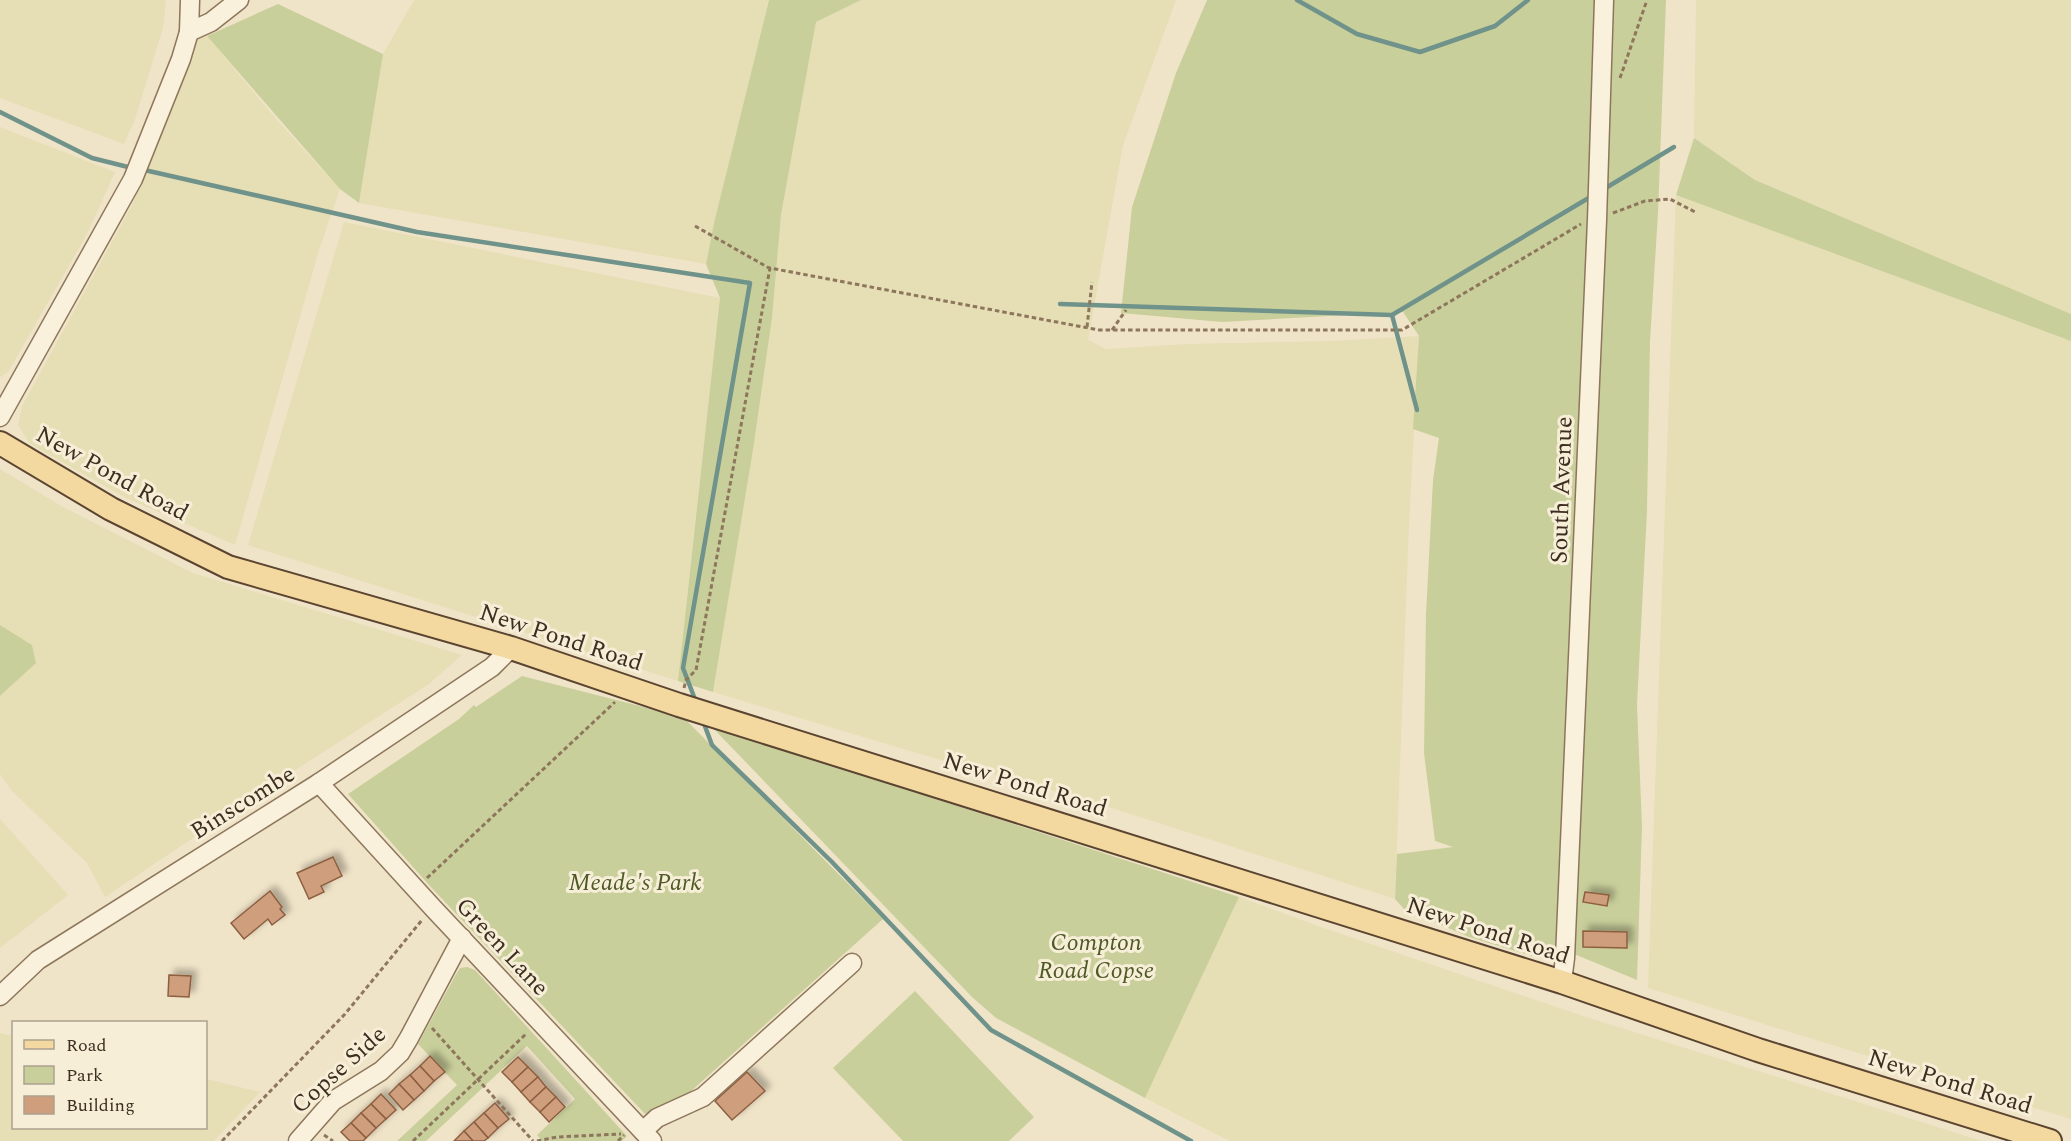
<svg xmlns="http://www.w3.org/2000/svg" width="2071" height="1141" viewBox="0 0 2071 1141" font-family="Spectral,serif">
<defs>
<filter id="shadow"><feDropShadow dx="5.5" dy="-5.5" stdDeviation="3" flood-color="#0004"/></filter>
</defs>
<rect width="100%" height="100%" fill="#f0e4c8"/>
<g fill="#e6deb5">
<polygon points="0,0 166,0 163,28 135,119 124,144 0,98"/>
<polygon points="414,0 769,0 714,223 706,264 359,203 383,54"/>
<polygon points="861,0 1176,0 1123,145 1088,340 1106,349 1186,344 1334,341 1419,336 1409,523 1395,899 1087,800 937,759 713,692 753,450 772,318 781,216 816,22"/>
<polygon points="1696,0 2071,0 2071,314 1755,180 1694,138"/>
<polygon points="207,36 277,120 340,189 319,250 235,545 126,498 30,444 18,425 22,406 132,205 168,119 196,38"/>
<polygon points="0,127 115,172 87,234 8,372 0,377"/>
<polygon points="1676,195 2071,341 2071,1119 1648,988"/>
<polygon points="344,222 720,298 678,681 248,545"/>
<polygon points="0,469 63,507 193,573 462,655 429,684 272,785 105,897 87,863 12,791 0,774 0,696 36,663 32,645 0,625"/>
<polygon points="0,819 68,895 0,948"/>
<polygon points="1239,897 1321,927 1583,1016 1982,1141 1230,1141 1145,1098"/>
<polygon points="0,1033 13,1036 14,1128 206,1128 206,1079 260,1092 214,1141 0,1141"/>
</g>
<g fill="#c9cf9b" fill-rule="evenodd">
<polygon points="769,0 861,0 816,22 781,215 772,318 753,450 713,692 678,681 720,298 706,264 714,223"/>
<path d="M1207 0H1666L1658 213 1650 342 1647 511 1637 705 1642 826 1637 980 1574 954 1560 943 1532 956 1469 937 1404 909 1395 899 1397 854 1453 847 1435 841 1424 753 1426 614 1433 480 1439 438 1413 429 1419 336 1403 312 1222 322 1121 313 1132 207 1176 73ZM1585 892 1608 895 1607 905 1584 902ZM1584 931 1627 932V947H1583Z"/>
<polygon points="278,4 383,54 359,203 340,189 207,36"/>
<polygon points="1694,138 1755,180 2071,314 2071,341 1676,195"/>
<polygon points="0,625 32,645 36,663 0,696"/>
<polygon points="522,676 683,717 883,919 690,1092 645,1114 429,885 348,794 459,719 474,705 476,707"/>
<polygon points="711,726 1239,897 1145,1098 996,1018 972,997"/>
<polygon points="467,967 475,970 627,1136 622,1141 542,1141 537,1135 575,1099 527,1046 426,1141 397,1141 457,1085 418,1044 455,976 460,968"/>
<polygon points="915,991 1034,1117 1009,1141 903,1141 833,1068"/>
</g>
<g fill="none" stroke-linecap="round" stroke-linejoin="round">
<g stroke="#6f938a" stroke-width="4.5">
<polyline points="1297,0 1357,34 1420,52 1495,26 1528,0"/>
<polyline points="0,112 92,158 132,168"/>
<polyline points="140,169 417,232 750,283 683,668 696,702"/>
<polyline points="1604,189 1674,147"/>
<polyline points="1060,304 1392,315 1592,196"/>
<polyline points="1392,315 1417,410"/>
<polyline points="703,721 712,745 832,862 991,1030 1191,1141"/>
</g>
</g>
<g fill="#cf9f7d" stroke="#8d5f41" stroke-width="1.5" filter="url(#shadow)">
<polygon points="333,857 342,876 321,886 324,892 309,899 297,873"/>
<polygon points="270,891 282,907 280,909 285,915 272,925 268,919 244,939 231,923"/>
<polygon points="1585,892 1609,895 1607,906 1583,902"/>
<polygon points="1583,931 1627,932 1627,948 1583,947"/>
<polygon points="169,975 191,976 189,997 168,996"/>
<polygon points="430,1056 445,1072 434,1081 420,1066"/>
<polygon points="518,1057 528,1067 512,1082 502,1072"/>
<polygon points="420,1066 434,1081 424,1091 410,1075"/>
<polygon points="528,1067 538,1077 521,1092 512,1082"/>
<polygon points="747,1072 765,1091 732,1120 715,1101"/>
<polygon points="410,1075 424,1091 414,1100 399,1084"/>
<polygon points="538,1077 546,1087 530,1102 521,1092"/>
<polygon points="399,1084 414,1100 403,1110 389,1094"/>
<polygon points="546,1087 556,1097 540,1112 530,1102"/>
<polygon points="381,1094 396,1110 386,1119 371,1104"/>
<polygon points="556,1097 565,1107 549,1122 540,1112"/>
<polygon points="495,1103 509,1119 498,1128 484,1113"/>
<polygon points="371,1104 386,1119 376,1128 361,1113"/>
<polygon points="361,1113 376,1128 366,1138 351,1123"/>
<polygon points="484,1113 498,1128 488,1138 474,1122"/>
<polygon points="474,1122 488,1138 484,1141 473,1141 464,1131"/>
<polygon points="351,1123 366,1138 363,1141 350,1141 341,1132"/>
<polygon points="464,1131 473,1141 454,1141"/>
</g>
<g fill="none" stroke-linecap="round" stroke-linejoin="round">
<g stroke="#8d765c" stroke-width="21">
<g id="minor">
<polyline points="189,32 211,22 239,0"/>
<polyline points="0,417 133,179 181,59 189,32 190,0"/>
<polyline points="319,783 433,908 652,1141"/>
<polyline points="1562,982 1565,958 1597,220 1604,0"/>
<polyline points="0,996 38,960 319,783 492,667 511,648"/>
<polyline points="643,1131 657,1118 703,1097 852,963"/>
<polyline points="298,1141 333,1101 381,1071 400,1053 409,1038 462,938"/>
</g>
</g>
<g stroke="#5b4430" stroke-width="26">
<polyline id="major" points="0,443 111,509 228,567 511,648 679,705 1562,982 1758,1050 2050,1141"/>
</g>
<g stroke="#8d765c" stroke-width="3" stroke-dasharray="4.5 3" stroke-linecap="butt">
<polyline points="1620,78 1647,0"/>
<polyline points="1613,213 1645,201 1670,199 1697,213"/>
<polyline points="695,226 769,268"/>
<polyline points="1087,327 1092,282"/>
<polyline points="1112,330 1126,310"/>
<polyline points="684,688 686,680 696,670 770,268 1099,330 1402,330 1581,224"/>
<polyline points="427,878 615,702"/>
<polyline points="432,1028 533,1141"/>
<polyline points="324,1135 333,1141"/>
<polyline points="222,1141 345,1014 422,920"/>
<polyline points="413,1141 527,1033"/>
<polyline points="537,1141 557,1137 621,1134"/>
<polyline points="618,1141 624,1135"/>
</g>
<use href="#minor" stroke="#faf1dc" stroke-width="18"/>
<use href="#major" stroke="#f3d9a0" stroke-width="22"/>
</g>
<g text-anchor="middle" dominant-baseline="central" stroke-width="6" stroke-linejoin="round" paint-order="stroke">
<g font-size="24" fill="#3d2e20" stroke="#f7eed8">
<text transform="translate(112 474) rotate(29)">New Pond Road</text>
<text transform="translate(1562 490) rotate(-88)">South Avenue</text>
<text transform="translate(561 638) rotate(18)">New Pond Road</text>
<text transform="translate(1025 785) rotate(17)">New Pond Road</text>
<text transform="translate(243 803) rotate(-32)">Binscombe</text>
<text transform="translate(1488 931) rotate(18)">New Pond Road</text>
<text transform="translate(502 947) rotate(47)">Green Lane</text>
<text transform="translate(339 1070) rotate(-42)">Copse Side</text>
<text transform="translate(1950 1082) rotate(17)">New Pond Road</text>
</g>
<g font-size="24" font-style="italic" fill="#4d5a26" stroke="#f7eed8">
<text x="635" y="883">Meade's Park</text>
<text x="1096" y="943">Compton<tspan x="1096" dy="28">Road Copse</tspan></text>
</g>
</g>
<rect x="12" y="1021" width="195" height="108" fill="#f7eed8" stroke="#ada18e" stroke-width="1.5"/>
<rect x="24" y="1040" width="30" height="9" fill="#f3d9a0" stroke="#ada18e" stroke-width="1.5"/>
<text x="66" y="1051" font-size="18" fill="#3d2e20">Road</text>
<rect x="24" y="1066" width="30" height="18" fill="#c9cf9b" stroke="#ada18e" stroke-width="1.5"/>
<text x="66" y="1081" font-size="18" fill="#3d2e20">Park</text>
<rect x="24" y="1096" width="30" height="18" fill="#cf9f7d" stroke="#ada18e" stroke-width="1.5"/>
<text x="66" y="1111" font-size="18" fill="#3d2e20">Building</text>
</svg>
